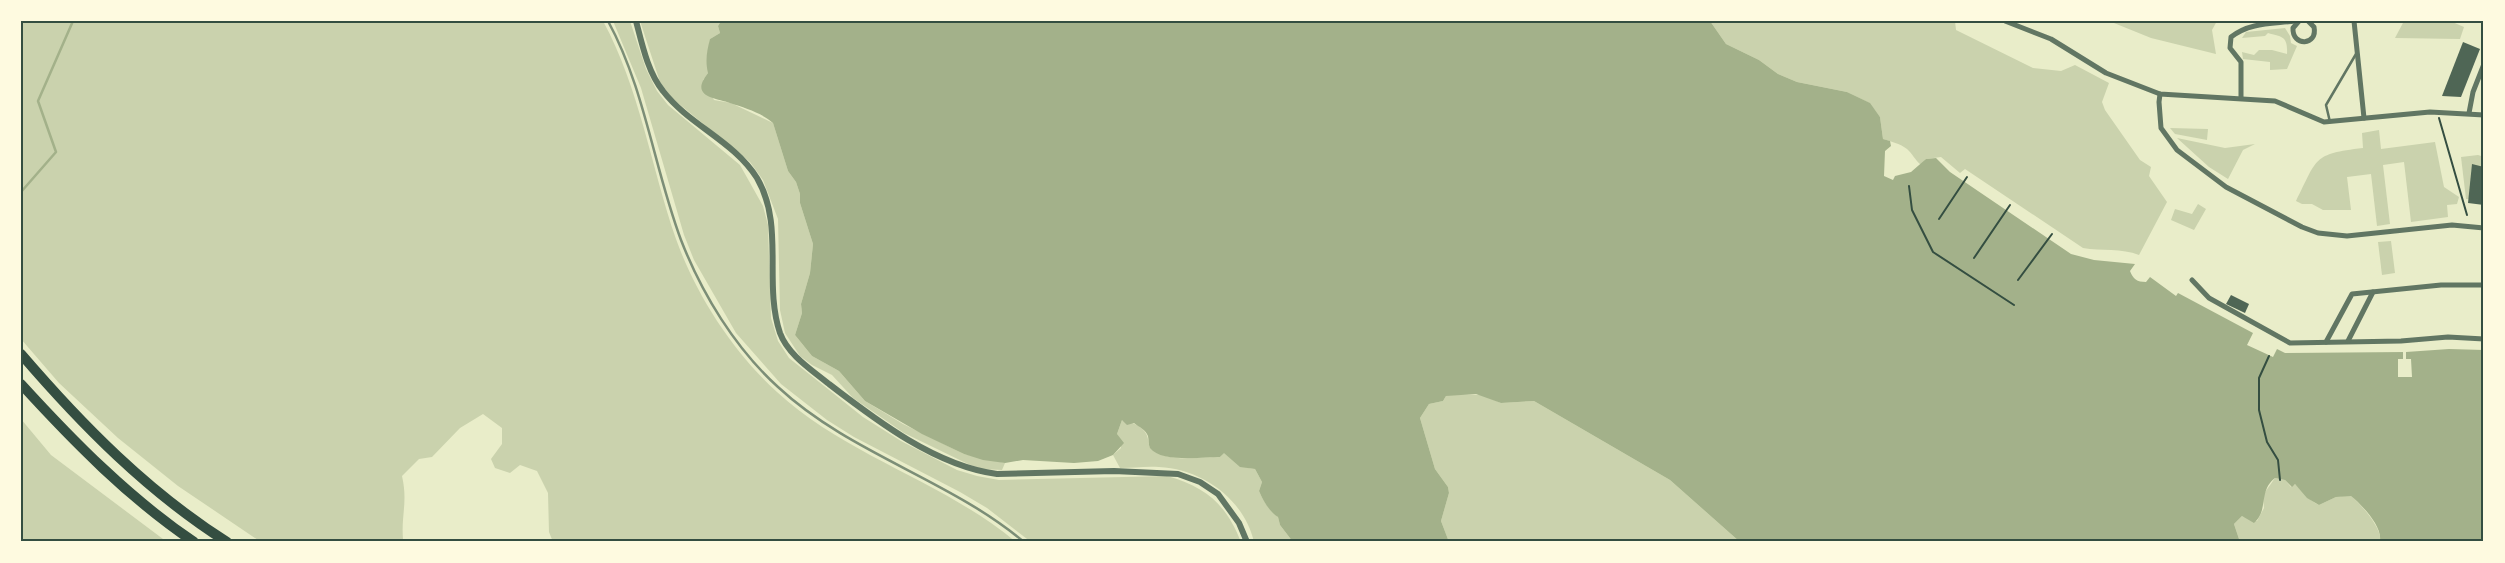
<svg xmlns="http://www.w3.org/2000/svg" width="2505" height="563" viewBox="0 0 2505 563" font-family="'PT Sans Narrow',sans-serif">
<rect width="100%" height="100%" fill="#e9edc9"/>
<g fill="#cad2ad">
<path d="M21 21H603C640 89 651 167 676 239 696 295 733 352 777 392 848 457 943 481 1016 542H553L549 532 548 493 537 471 520 465 510 473 495 468 491 459 502 444V428L483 414 460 428 432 457 419 459 402 476C408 502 401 515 403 539H371L368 542H261L178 486 118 438 59 383 21 339Z"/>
<path d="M613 21H630L646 69 657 91 668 105 740 165 763 206 768 225 771 318 778 341 789 358 863 417 901 441 957 470 977 476 999 480 1167 476C1206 487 1226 504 1241 542H1031L987 508 960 492 854 437 827 420 781 384 736 333 694 260 684 235 641 88Z"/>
<polygon points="640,21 721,21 718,26 720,33 710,39 708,73 703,80 714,100 731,103 773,123 788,171 796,182 800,194 800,203 813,244 810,273 801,304 802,313 795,335 812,356 839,371 865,401 903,424 964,454 1005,463 1002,470 982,469 968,464 904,433 853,398 832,375 812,365 800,356 785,333 780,310 778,219 763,180 750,162 673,99 660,82"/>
<path d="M1710 21H1955L1956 30 2033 68 2061 71 2075 65 2109 83 2102 102 2105 110 2140 160 2151 167 2149 176 2167 202 2139 255C2122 248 2101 251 2083 248L1965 169 1960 173 1941 157 1926 159 1921 165C1915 160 1912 153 1907 149 1899 143 1892 142 1883 139L1880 117 1869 103 1847 92 1797 82 1778 74 1759 60 1726 44Z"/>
<polygon points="2109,21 2217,21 2212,30 2216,54 2151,38"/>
<polygon points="2404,21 2450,21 2464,27 2460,39 2395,38"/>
<path d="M2285 28 2290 36 2291 43 2297 46 2287 69 2270 70V62L2243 59 2242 52 2254 55 2259 50H2272L2287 54C2288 36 2282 37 2268 33L2265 36 2242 38 2246 32Z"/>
<polygon points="2170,128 2208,129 2207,140 2175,134"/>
<path d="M2379 130 2381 149 2435 142 2444 187 2459 197 2457 204 2447 205 2448 217 2411 222 2404 162 2383 165 2390 224 2377 226 2371 174 2347 177 2351 210H2323L2312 204H2302L2296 201C2318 158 2312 154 2363 148L2362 133Z"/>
<polygon points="2177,138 2225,148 2255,144 2243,150 2228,179 2209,167"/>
<polygon points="2478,155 2484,157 2484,200 2466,199 2461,157"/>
<polygon points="2198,204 2206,209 2194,230 2171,220 2175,209 2192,214"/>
<polygon points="2391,241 2395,273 2382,275 2378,242"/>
<polygon points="1452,394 1483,395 1501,403 1534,401 1670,480 1740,542 1449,542 1441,521 1449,493 1448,487 1435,469 1420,418 1429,404 1443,401 1446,396"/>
<polygon points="21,419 51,455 167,542 21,542"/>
<path d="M1122 420C1132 422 1146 427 1148 439 1149 443 1148 446 1152 449 1171 464 1198 456 1220 457L1224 452C1235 459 1240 468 1255 469L1262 482 1259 491C1264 502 1269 510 1278 517L1280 525 1293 542H1254C1244 499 1202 469 1159 467 1146 466 1133 468 1120 468L1113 455 1121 448 1117 434Z"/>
<path d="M2275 478 2285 480 2291 487 2295 484C2303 491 2308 500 2319 505L2336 497 2350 495C2360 503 2382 528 2380 540L2240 542 2234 524 2242 516 2257 521 2264 508 2263 495Z"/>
</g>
<path fill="#a3b18a" d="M721 21H1710L1726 44 1759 60 1778 74 1797 82 1847 92 1870 103 1880 117 1883 139 1890 141 1891 146 1885 151 1884 176 1893 180 1895 176 1911 172 1926 159 1936 158 1950 172 2071 254 2094 260 2135 264 2130 271C2133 279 2137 282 2146 282L2150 277 2176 296 2178 293 2253 333 2247 345 2273 357 2277 349 2285 353 2406 352 2449 349 2484 350V542H2373L2380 540C2382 526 2362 505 2351 496L2336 497 2319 505 2307 498 2295 484 2292 487 2285 480 2275 478C2258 491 2269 510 2254 523L2242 516 2234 524 2240 542H1740L1670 480 1534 401 1501 403 1476 394 1446 396 1443 401 1429 404 1420 418 1435 469 1448 487 1449 493 1441 521 1449 542H1293L1280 525 1278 517C1268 510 1264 502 1259 491L1262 482 1255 469 1240 467 1224 453 1220 457C1204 457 1161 463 1150 448 1148 444 1149 440 1148 436 1146 430 1139 427 1134 423L1127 425 1122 420 1117 434 1124 443 1113 455 1098 461 1074 463 1023 460 1005 463 983 460 964 454 922 434 865 401 839 371 812 356 795 335 802 313 801 304 810 273 813 244 800 203V194L796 182 788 171 773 123C762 113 745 108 730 103 715 98 689 97 708 73 705 61 707 50 710 39L720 33 718 26Z"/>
<polygon fill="#e9edc9" points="2403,352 2406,352 2406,359 2411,359 2412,377 2398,377 2398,359 2403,359"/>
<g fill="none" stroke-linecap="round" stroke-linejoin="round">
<polyline stroke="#a3b18a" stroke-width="2.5" points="21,192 56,152 38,101 73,21"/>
</g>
<g fill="#4f6655">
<polygon points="2463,42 2480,49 2461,97 2442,96"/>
<polygon points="2472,164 2484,167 2484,205 2468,203"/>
<polygon points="2231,295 2249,304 2245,313 2226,304"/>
</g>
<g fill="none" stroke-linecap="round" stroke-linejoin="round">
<g stroke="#344e41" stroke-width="2">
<polyline points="2439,118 2467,215"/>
<polyline points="1909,186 1912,210 1933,252 2014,305"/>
<polyline points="1939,219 1967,177"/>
<polyline points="1974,258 2010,205"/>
<polyline points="2018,280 2052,234"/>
<polyline points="2269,356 2259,378 2259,410 2267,442 2278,460 2280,480"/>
</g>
<polyline stroke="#617663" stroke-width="2.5" points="2330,122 2326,105 2356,54"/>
<g stroke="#617663" stroke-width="5">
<polyline points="2005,21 2051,39 2106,73 2160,94 2275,101 2324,122 2430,112 2484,115"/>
<path d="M2299 21 2293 28C2292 47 2318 46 2314 27L2308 21"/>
<polyline points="2354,21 2364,118"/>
<polyline points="2160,94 2159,102 2161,128 2177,150 2226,187 2302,227 2318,233 2347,236 2452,225 2484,228"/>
<path d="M2241 98V62L2230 48 2231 37C2250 22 2273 24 2295 21"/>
<polyline points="2469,113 2473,92 2484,64"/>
<polyline points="2192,280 2209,298 2290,343 2401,341 2448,337 2484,339"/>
<polyline points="2348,341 2373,292"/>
<polyline points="2326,342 2352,294 2441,285 2484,285"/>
</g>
<path stroke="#617663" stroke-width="6" d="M636 21C642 44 648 73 663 91 689 125 734 141 757 178 785 226 763 282 780 333 788 355 812 370 829 384 877 421 936 466 997 474L1114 471 1178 474 1200 482 1218 494 1239 523 1247 542"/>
<g stroke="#344e41" stroke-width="10">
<path d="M21 354C82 425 148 492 227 542"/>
<path d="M21 384C74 442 129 498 194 542"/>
</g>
<path stroke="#7c8e77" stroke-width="2.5" d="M608 21C645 89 654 168 681 240 702 294 735 348 778 387 850 454 949 479 1024 542"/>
</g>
<rect width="2505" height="563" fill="none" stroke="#fefae0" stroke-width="45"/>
<rect x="22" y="22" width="2460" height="518" fill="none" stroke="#344e41" stroke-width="2"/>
</svg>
